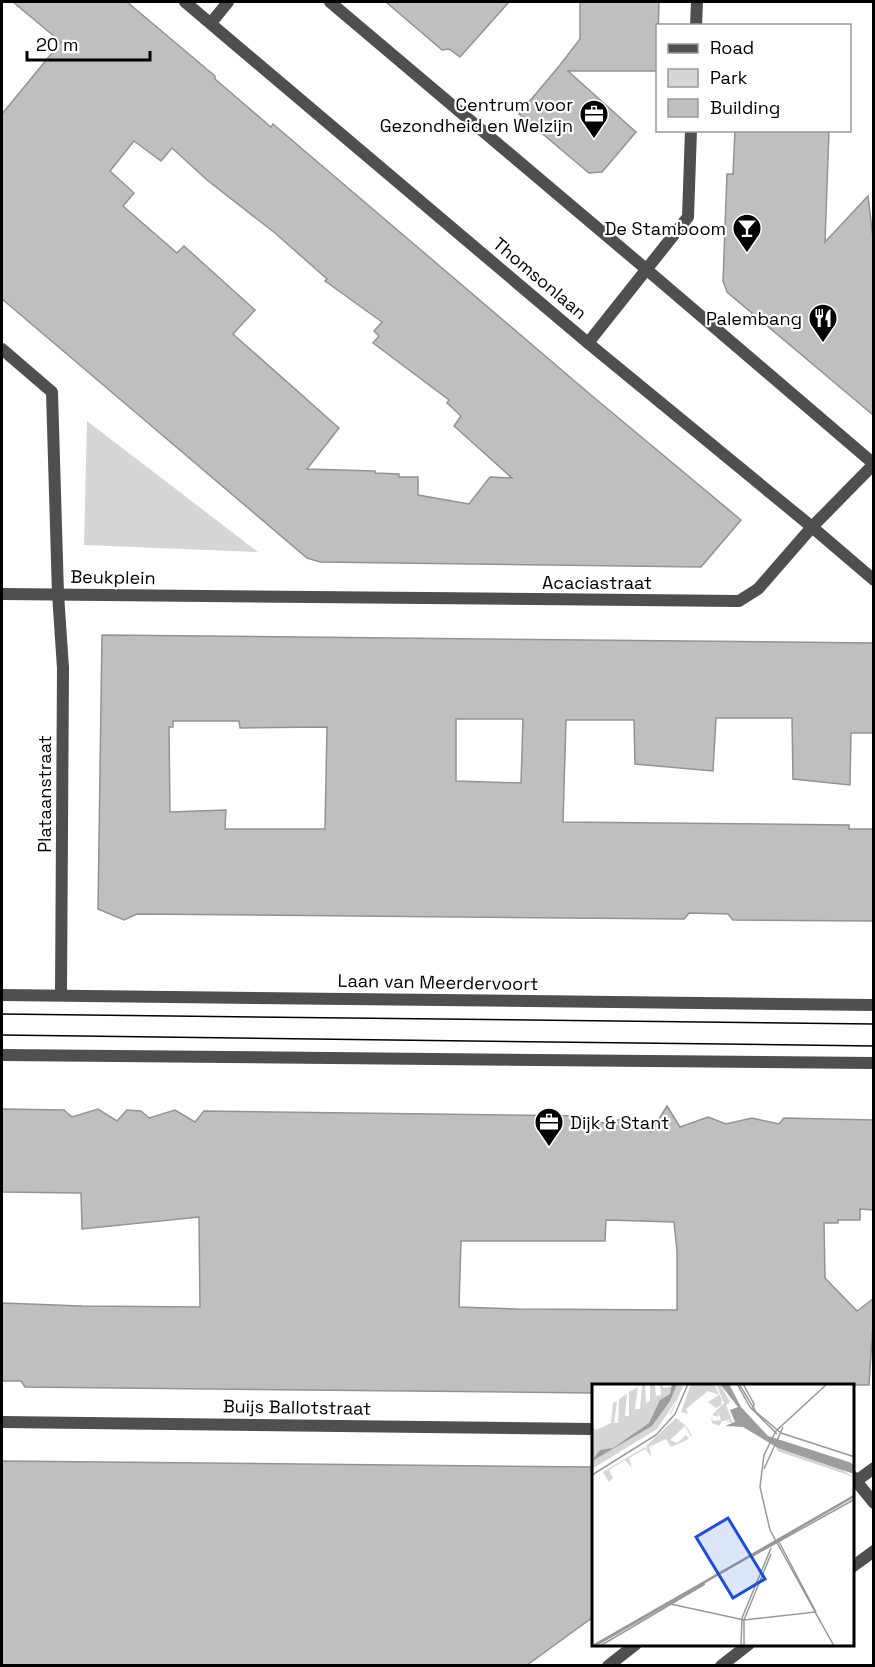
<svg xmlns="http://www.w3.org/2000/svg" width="875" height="1667" viewBox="0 0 875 1667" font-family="'Space Grotesk',sans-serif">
<rect width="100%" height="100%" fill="#fff"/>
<polygon fill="#d6d6d6" points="87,421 258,552 84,545"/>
<g fill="#bfbfbf" stroke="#939393" stroke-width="1.5" fill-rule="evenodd">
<path d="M13 2H127L215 76V79L271 127 273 124 591 395 741 520 701 567 320 562 307 558 2 299V114L61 42ZM134 141 161 161 172 148 207 180 275 233 327 279 325 281 382 322 374 331 379 336 373 343 449 400 447 403 461 416 454 426 512 478 490 477 469 504 418 495V477H399V474L375 473V471L307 469 339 428 233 334 255 310 184 246 177 253 123 206 134 193 110 171Z"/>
<polygon points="386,2 509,2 460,57 449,49 442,50"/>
<polygon points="580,2 659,2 657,71 568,71 636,132 602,172 589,173 519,114 560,65 580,39"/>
<polygon points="735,130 829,130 825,242 868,196 873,238 873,415 727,292 723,281 727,174 733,174"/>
<path d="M102 635 873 643V733H851L850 785 793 779 792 718H716L713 771 635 764 634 720H566L563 822 849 825V829H873V921L733 920 728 914 689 913 684 919 137 914 124 920 98 909ZM456 719H523L521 783 456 781ZM173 721H239L240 728 327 727 325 829H225L226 810 170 812 169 727H173Z"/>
<path d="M667 1106 680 1127 708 1117 726 1124 752 1118 779 1124 784 1118 873 1120V1210L860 1209V1220H838V1223H824L825 1278 857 1311 873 1299V1324L869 1385H593V1393L25 1387 21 1381H2V1303L82 1306 200 1307 199 1217 82 1229 81 1193 2 1192V1109L64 1110 72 1117 98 1109 117 1121 127 1110 141 1111 149 1118 175 1110 195 1122 204 1111 584 1116 609 1125 625 1116 651 1132ZM606 1220 674 1222 677 1251V1310L518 1309 459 1307 461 1241H605Z"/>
<polygon points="2,1461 593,1467 593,1617 527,1665 2,1665"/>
</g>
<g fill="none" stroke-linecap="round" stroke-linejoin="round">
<g stroke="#4f4f4f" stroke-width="12">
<polyline points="185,2 588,343 812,527 874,580"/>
<polyline points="330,2 646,269 874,464"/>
<polyline points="211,23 228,2"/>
<polyline points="696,26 697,2"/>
<polyline points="588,343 688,217 691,130"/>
<polyline points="2,349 52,392 58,594 63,668 61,995"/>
<polyline points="2,594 739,601 758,589 812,527 874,464"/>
<polyline points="2,1422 593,1429"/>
<polyline points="852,1476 874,1503"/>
</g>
<g stroke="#4f4f4f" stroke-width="12">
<polyline points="2,995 874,1005"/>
<polyline points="2,1055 874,1063"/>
<polyline points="852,1484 874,1468"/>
<polyline points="852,1567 874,1551"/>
<polyline points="608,1666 636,1644"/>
<polyline points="721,1666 749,1644"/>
</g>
<g stroke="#000" stroke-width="1.5">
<polyline points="2,1014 874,1024"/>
<polyline points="2,1035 874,1046"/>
</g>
</g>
<defs>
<g id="office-pin" transform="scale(1.5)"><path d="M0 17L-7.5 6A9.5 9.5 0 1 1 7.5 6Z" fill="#000" stroke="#fff"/><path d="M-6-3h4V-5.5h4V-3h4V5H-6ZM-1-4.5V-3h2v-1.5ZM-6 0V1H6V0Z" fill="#fff"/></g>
<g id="bar-pin" transform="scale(1.5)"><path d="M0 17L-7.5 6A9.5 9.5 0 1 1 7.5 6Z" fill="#000" stroke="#fff"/><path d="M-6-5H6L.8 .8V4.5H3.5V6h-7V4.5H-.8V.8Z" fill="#fff"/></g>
<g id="restaurant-pin" transform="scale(1.5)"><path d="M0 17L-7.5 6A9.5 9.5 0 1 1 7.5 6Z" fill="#000" stroke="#fff"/><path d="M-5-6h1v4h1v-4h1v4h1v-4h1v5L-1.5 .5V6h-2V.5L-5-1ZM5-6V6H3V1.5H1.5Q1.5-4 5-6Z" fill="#fff"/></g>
</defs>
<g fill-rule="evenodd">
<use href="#office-pin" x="594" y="114"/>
<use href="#bar-pin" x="747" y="228"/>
<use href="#restaurant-pin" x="823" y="318"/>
<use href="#office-pin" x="549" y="1122"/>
</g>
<g text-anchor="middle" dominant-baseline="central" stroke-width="4.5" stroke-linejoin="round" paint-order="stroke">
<g font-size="18" fill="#000" stroke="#fff" text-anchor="end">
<text x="573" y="104">Centrum voor<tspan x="573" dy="21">Gezondheid en Welzijn</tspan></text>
<text x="726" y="228">De Stamboom</text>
<text x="802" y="318">Palembang</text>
<text x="570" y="1122" text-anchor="start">Dijk &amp; Stant</text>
</g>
<g font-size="18" fill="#000" stroke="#fff">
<text transform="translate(540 278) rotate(40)">Thomsonlaan</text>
<text transform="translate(113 577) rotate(1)">Beukplein</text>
<text x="597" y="582">Acaciastraat</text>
<text transform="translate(44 794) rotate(-90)">Plataanstraat</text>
<text transform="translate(438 982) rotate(1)">Laan van Meerdervoort</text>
<text transform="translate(297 1407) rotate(1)">Buijs Ballotstraat</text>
</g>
</g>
<g transform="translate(592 1384)">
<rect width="262" height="262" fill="#fff"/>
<path d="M50 0H53L54 19 58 17V0H63L64 12 69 11 68 0 72 4 92 0 80 28 77 31 86 14 65 45 0 85V42L4 46 19 39 21 19 25 17 22 39H26L27 15 35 10 33 32H37V8L46 3 43 25H48ZM99 0H122L130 16 129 21 124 24 116 18 127 11 116 7 94 25 96 30 89 28ZM124 0H128L138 18 134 21 141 39 134 38 138 37V36L130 37 127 42 120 39 119 32 121 37 129 36 126 28V33L120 31 132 19ZM84 34 92 40 95 43 100 52 99 53 93 42 78 56 85 59 94 51 97 55 79 63 74 55 57 63 60 73 53 65 37 74 40 84 33 76 17 86 21 94 17 98 11 88 53 63 56 66 54 62ZM184 62 245 83 262 93 185 67Z" fill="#d6d6d6"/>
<path d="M80 0H85L78 17 60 42 0 77 8 66 21 64 57 39 68 16 78 10ZM128 0H137L149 23 176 52 257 78 262 81V90L186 64 151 43 133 42 143 38 138 26 146 23Z" fill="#9d9d9d"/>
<path fill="none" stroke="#999" stroke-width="1.5" d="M145 0 158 23 185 50M147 0 164 28 189 49 263 73M151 0 162 20 161 27M235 0 184 47 172 71 168 103 178 146 242 262M172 85 191 43M0 91 64 51 83 30 96 0M187 158 224 228M159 173 263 115M74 219 152 236 223 228 242 262M0 262 263 111M3 262 263 112M8 262 113 200M149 262 150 234 179 164M152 262V236L179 170"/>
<path fill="#1d4ed8" fill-opacity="0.15" stroke="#1d4ed8" stroke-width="3" d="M136 134 173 195 141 214 104 153Z"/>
<rect width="262" height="262" fill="none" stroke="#000" stroke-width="3"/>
</g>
<rect width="875" height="1667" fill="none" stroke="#000000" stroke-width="6"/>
<rect x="656" y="24" width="195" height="108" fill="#ffffff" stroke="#999999" stroke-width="1.5"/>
<rect x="668" y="44" width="30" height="9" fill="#4f4f4f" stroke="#999999" stroke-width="1.5"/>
<text x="710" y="54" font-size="18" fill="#000000">Road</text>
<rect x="668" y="69" width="30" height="18" fill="#d6d6d6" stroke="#999999" stroke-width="1.5"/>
<text x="710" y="84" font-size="18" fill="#000000">Park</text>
<rect x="668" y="99" width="30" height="18" fill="#bfbfbf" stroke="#999999" stroke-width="1.5"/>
<text x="710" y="114" font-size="18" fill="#000000">Building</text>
<path d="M27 51v9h123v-9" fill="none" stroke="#000000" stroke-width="3"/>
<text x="36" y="51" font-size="18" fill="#000000" stroke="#ffffff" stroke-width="4.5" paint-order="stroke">20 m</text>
</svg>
